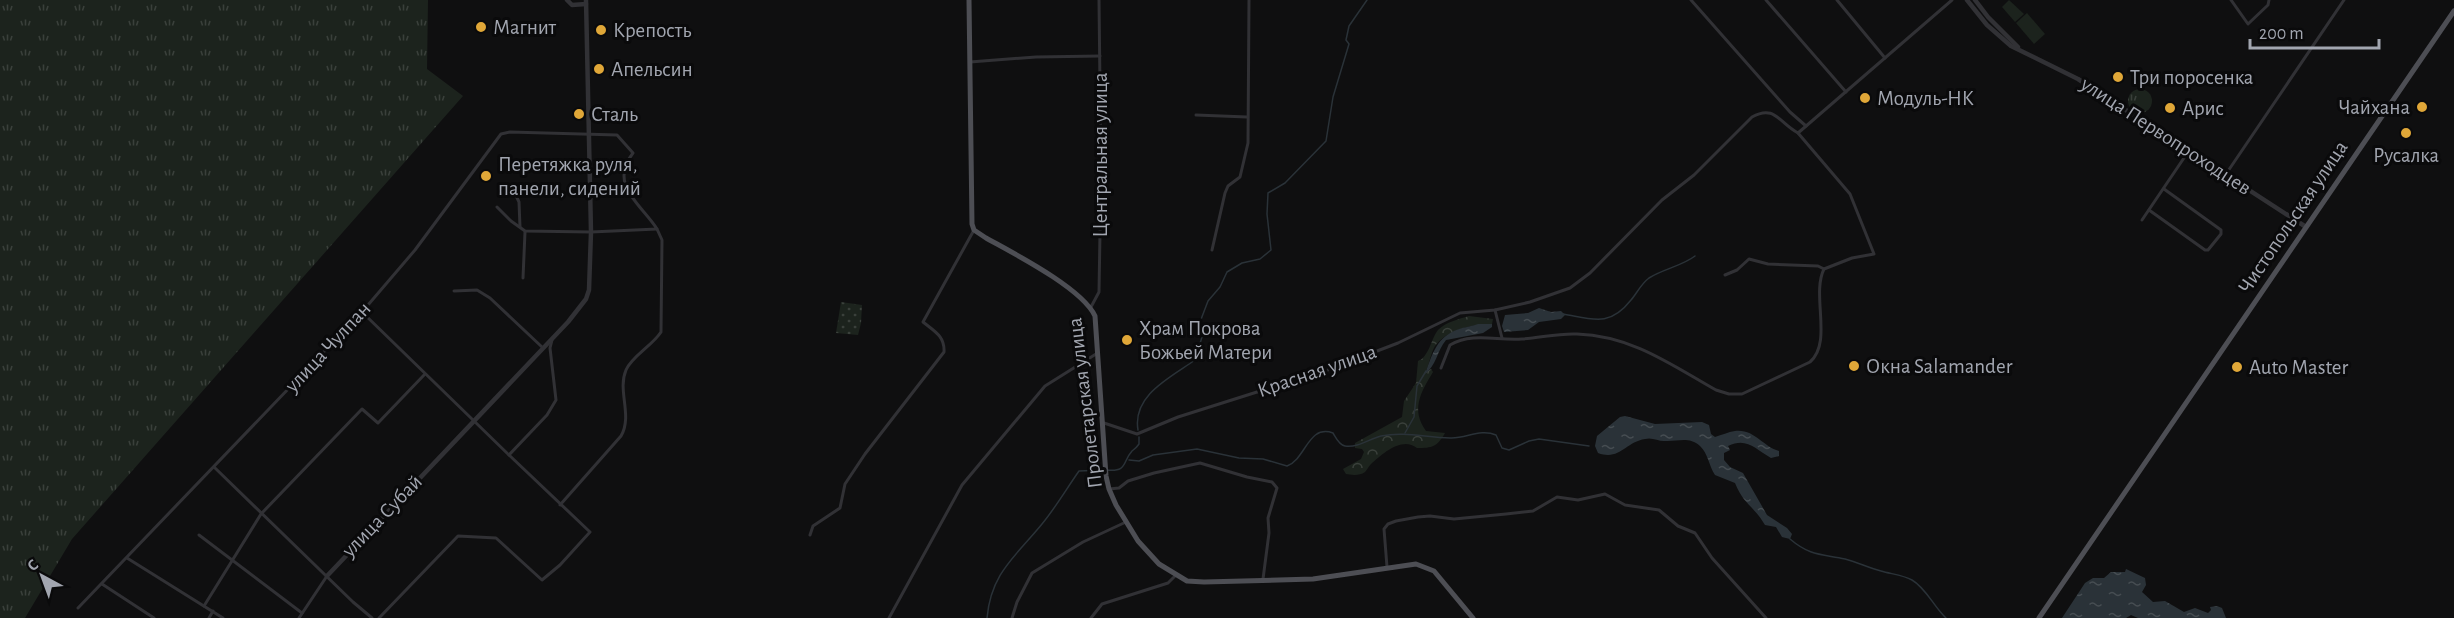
<svg xmlns="http://www.w3.org/2000/svg" width="2454" height="618" viewBox="0 0 2454 618" font-family="'Alegreya Sans',sans-serif">
<defs>
<pattern id="grass-tufts" width="24" height="20" patternUnits="userSpaceOnUse" patternTransform="scale(1.5)"><rect width="24" height="20" fill="#1c231d"/><path d="M3 7l-1-3M5 7V3M7 7l1-3M15 17l-1-3M17 17v-4M19 17l1-3" fill="none" stroke="#3a403b"/></pattern>
<pattern id="forest-crowns" width="20" height="18" patternUnits="userSpaceOnUse" patternTransform="scale(1.5)"><rect width="20" height="18" fill="#1c231d"/><path d="M2 6a3 3 0 1 1 6 0M12 15a3 3 0 1 1 6 0" fill="none" stroke="#3a403b"/></pattern>
<pattern id="park-dots" width="8" height="8" patternUnits="userSpaceOnUse" patternTransform="scale(1.5)"><rect width="8" height="8" fill="#1c231d"/><path d="M2 2h.1M6 6h.1" fill="none" stroke="#3a403b" stroke-width="1.8" stroke-linecap="round"/></pattern>
<pattern id="water-ripples" width="26" height="14" patternUnits="userSpaceOnUse" patternTransform="scale(1.5)"><rect width="26" height="14" fill="#2a3238"/><path d="M2 4q2-2 4 0t4 0M15 11q2-2 4 0t4 0" fill="none" stroke="#464d52"/></pattern>
</defs>
<rect width="100%" height="100%" fill="#0f0f10"/>
<g fill="url(#grass-tufts)">
<polygon points="0,0 428,0 427,69 463,96 72,539 25,618 0,618"/>
<circle cx="2140" cy="101" r="12"/>
</g>
<path fill="url(#forest-crowns)" d="M1469 316 1493 319 1492 324C1474 323 1441 331 1433 350 1430 357 1429 365 1425 373L1431 369 1433 372C1420 393 1411 410 1426 431L1445 433C1437 447 1432 448 1417 448 1402 436 1382 454 1371 464 1368 467 1367 470 1365 472 1359 476 1352 475 1346 474L1343 469 1361 459 1364 452 1362 449 1355 448V443L1402 417 1404 401 1416 383 1418 361C1429 357 1431 339 1438 330 1446 322 1459 319 1469 316Z"/>
<polygon fill="url(#park-dots)" points="841,302 862,305 861,323 858,335 836,333"/>
<g fill="#1c231d">
<polygon points="2009,0 2024,14 2015,22 2002,7"/>
<polygon points="2027,13 2045,34 2034,44 2016,23"/>
</g>
<g fill="url(#water-ripples)">
<polygon points="1539,308 1551,312 1561,311 1565,315 1561,319 1539,322 1528,330 1504,332 1502,326 1505,315 1528,313"/>
<path d="M1478 324H1492V327L1483 333 1446 340C1437 351 1436 366 1425 374 1432 356 1435 340 1454 331 1462 327 1470 327 1478 324Z"/>
<path d="M1625 416 1655 424 1702 422 1709 425 1711 434 1715 437C1722 435 1728 432 1735 431 1755 429 1763 447 1779 451V456L1771 458C1755 449 1747 437 1728 446L1730 450 1724 453V460L1730 467 1743 473 1767 515 1787 528 1792 534 1790 539 1782 537 1776 527 1765 525C1754 506 1744 505 1735 483L1715 475C1709 466 1708 453 1700 446 1689 436 1677 442 1664 441 1658 441 1652 437 1645 439 1625 442 1620 461 1598 453L1595 446 1597 436 1620 417Z"/>
<polygon points="2126,569 2145,578 2146,585 2142,592 2153,602 2165,601 2184,612 2195,608 2208,613 2211,610 2210,607 2217,606 2222,608 2226,618 2138,618 2131,615 2126,618 2062,618 2085,583 2093,578 2104,578 2111,572 2125,572"/>
</g>
<g fill="none" stroke-linecap="round" stroke-linejoin="round">
<g stroke="#2a3238" stroke-width="1.5">
<path d="M1563 314C1592 319 1609 328 1631 300 1637 293 1641 284 1649 278 1663 269 1682 266 1695 256"/>
<path d="M1138 430C1132 395 1171 377 1195 360L1202 337 1200 322 1208 301 1220 287 1227 272 1242 263 1260 259 1271 250 1267 214 1268 193 1285 183 1326 141 1333 97 1349 44 1346 40 1349 26 1367 0"/>
<polyline points="1405,433 1414,417 1417,386 1426,371"/>
<path d="M1129 460 1139 461 1153 455 1197 449 1239 458 1263 459 1287 466C1306 459 1308 424 1333 433 1336 438 1339 445 1345 446 1358 448 1369 439 1381 436 1405 431 1427 438 1450 438 1466 439 1480 428 1496 435L1502 448 1509 450 1529 441 1539 439 1589 446"/>
<path d="M1107 470C1128 472 1122 462 1132 451 1135 449 1137 447 1139 444V437"/>
<path d="M1790 539C1810 556 1821 554 1845 559 1857 562 1869 568 1881 571 1891 574 1903 575 1912 580 1926 588 1934 607 1946 618"/>
<path d="M987 618C991 573 1015 557 1042 524 1056 507 1067 488 1079 471L1103 470"/>
</g>
<g stroke="#313135" stroke-width="3">
<polyline points="1691,0 1790,112 1806,126"/>
<polyline points="1766,0 1846,92"/>
<polyline points="1837,0 1885,58"/>
<polyline points="2231,0 2248,24 2268,5 2269,0"/>
<polyline points="970,62 1036,57 1100,56"/>
<polyline points="1196,115 1247,117"/>
<polyline points="2226,174 2344,0"/>
<polyline points="513,189 519,202 520,227"/>
<polyline points="2149,210 2205,250 2208,250 2221,234 2221,230 2164,189"/>
<polyline points="2142,220 2188,152"/>
<polyline points="1212,250 1225,193 1228,186 1240,177 1248,143 1249,0"/>
<polyline points="1725,275 1737,270 1749,259 1768,264 1818,266 1824,269"/>
<polyline points="523,278 525,232"/>
<polyline points="454,291 477,290 490,298 542,347"/>
<polyline points="1091,307 1099,292 1101,174 1099,0"/>
<polyline points="1495,310 1502,338"/>
<polyline points="362,312 509,455"/>
<path d="M1441 368 1450 345C1473 332 1497 341 1522 339 1540 338 1558 333 1577 334 1632 336 1670 364 1716 390L1729 394H1742L1810 362C1833 342 1811 295 1824 269L1852 258 1874 254 1850 194 1798 133"/>
<path d="M1104 423 1137 434 1178 417 1257 392H1270L1398 343 1460 313 1495 310 1530 302 1570 288 1590 273 1662 200 1694 175 1752 117C1775 104 1779 123 1798 133L1952 0"/>
<polyline points="214,467 353,602 372,618"/>
<polyline points="1109,489 1119,488 1128,481 1154,473 1200,463 1247,477 1272,482 1277,488 1268,518 1269,533 1263,579"/>
<path d="M560 505 621 436C633 415 617 391 626 370 632 356 652 346 661 332L662 240 657 229"/>
<polyline points="199,535 302,613"/>
<path d="M810 535 813 526 840 508 845 484 865 454 944 352C945 336 934 331 923 322L974 230"/>
<polyline points="127,558 223,618"/>
<polyline points="1387,567 1384,529 1388,524 1396,521 1418,517 1430,516 1454,519 1506,514 1533,511 1557,497 1578,500 1605,494 1625,505 1659,510 1678,526 1695,533 1712,558 1766,618"/>
<polyline points="102,584 154,618"/>
<polyline points="204,606 261,514 362,409 378,423 425,374"/>
<path d="M78 608 362 312 415 250 501 134 510 132 617 135 633 153C608 185 641 204 657 229L591 232 525 231 511 221 497 207"/>
<polyline points="209,618 213,611"/>
<polyline points="299,618 327,576"/>
<polyline points="379,618 458,536 496,538 542,580 560,565 590,532 509,455 547,415 556,400 550,348 552,340"/>
<polyline points="889,618 962,485 1045,386 1096,354"/>
<polyline points="1012,618 1017,602 1032,573 1083,542 1126,522"/>
<polyline points="1091,618 1102,604 1168,583 1175,576"/>
</g>
<g stroke="#313135" stroke-width="4.5">
<polyline points="567,0 572,5 586,4"/>
<polyline points="1967,0 1987,25 2011,46 2078,79 2306,227"/>
<polyline points="1975,0 1988,17 2018,47"/>
<polyline points="327,576 568,322 586,299 589,290 591,232 586,0"/>
</g>
<g stroke="#4d4e54" stroke-width="5">
<path d="M969 0 972 224 974 230 986 238C1013 253 1082 288 1095 316L1106 476 1109 489 1116 505 1138 541 1159 564 1187 581 1204 582 1313 579 1416 564 1434 571 1473 618"/>
<polyline points="2039,618 2454,11"/>
</g>
</g>
<g fill="#e0a738" stroke="#0a0a0b" stroke-width="2">
<circle cx="481" cy="27" r="6"/>
<circle cx="601" cy="30" r="6"/>
<circle cx="599" cy="69" r="6"/>
<circle cx="2118" cy="77" r="6"/>
<circle cx="1865" cy="98" r="6"/>
<circle cx="2422" cy="107" r="6"/>
<circle cx="2170" cy="108" r="6"/>
<circle cx="579" cy="114" r="6"/>
<circle cx="2406" cy="133" r="6"/>
<circle cx="486" cy="176" r="6"/>
<circle cx="1127" cy="340" r="6"/>
<circle cx="1854" cy="366" r="6"/>
<circle cx="2237" cy="367" r="6"/>
</g>
<g text-anchor="middle" dominant-baseline="central" stroke-width="6" stroke-linejoin="round" paint-order="stroke">
<g font-size="21" fill="#a2a6b0" stroke="#0a0a0b" text-anchor="start">
<text x="493" y="27">Магнит</text>
<text x="613" y="30">Крепость</text>
<text x="611" y="69">Апельсин</text>
<text x="2130" y="77">Три поросенка</text>
<text x="1877" y="98">Модуль-НК</text>
<text x="2410" y="107" text-anchor="end">Чайхана</text>
<text x="2182" y="108">Арис</text>
<text x="591" y="114">Сталь</text>
<text x="2406" y="155" text-anchor="middle">Русалка</text>
<text x="498" y="164">Перетяжка руля,<tspan x="498" dy="24">панели, сидений</tspan></text>
<text x="1139" y="328">Храм Покрова<tspan x="1139" dy="24">Божьей Матери</tspan></text>
<text x="1866" y="366">Окна Salamander</text>
<text x="2249" y="367">Auto Master</text>
</g>
<g font-size="21" fill="#a2a6b0" stroke="#0a0a0b">
<text transform="translate(2166 136) rotate(33)">улица Первопроходцев</text>
<text transform="translate(1100 155) rotate(-90)">Центральная улица</text>
<text transform="translate(2293 217) rotate(-56)">Чистопольская улица</text>
<text transform="translate(328 347) rotate(-47)">улица Чулпан</text>
<text transform="translate(1317 371) rotate(-19)">Красная улица</text>
<text transform="translate(1085 403) rotate(-97)">Пролетарская улица</text>
<text transform="translate(382 516) rotate(-46)">улица Субай</text>
</g>
</g>
<g transform="translate(42 576) rotate(319)" stroke="#0a0a0b" stroke-width="4.5" paint-order="stroke">
<path d="M0-4.5L10 22L0 15L-10 22Z" fill="#a2a6b0"/>
<text y="-9" font-size="16" font-weight="bold" text-anchor="middle" fill="#a2a6b0">С</text>
</g>
<path d="M2250 39v9h129v-9" fill="none" stroke="#a2a6b0" stroke-width="3"/>
<text x="2259" y="39" font-size="18" fill="#a2a6b0" stroke="#0a0a0b" stroke-width="4.5" paint-order="stroke">200 m</text>
</svg>
